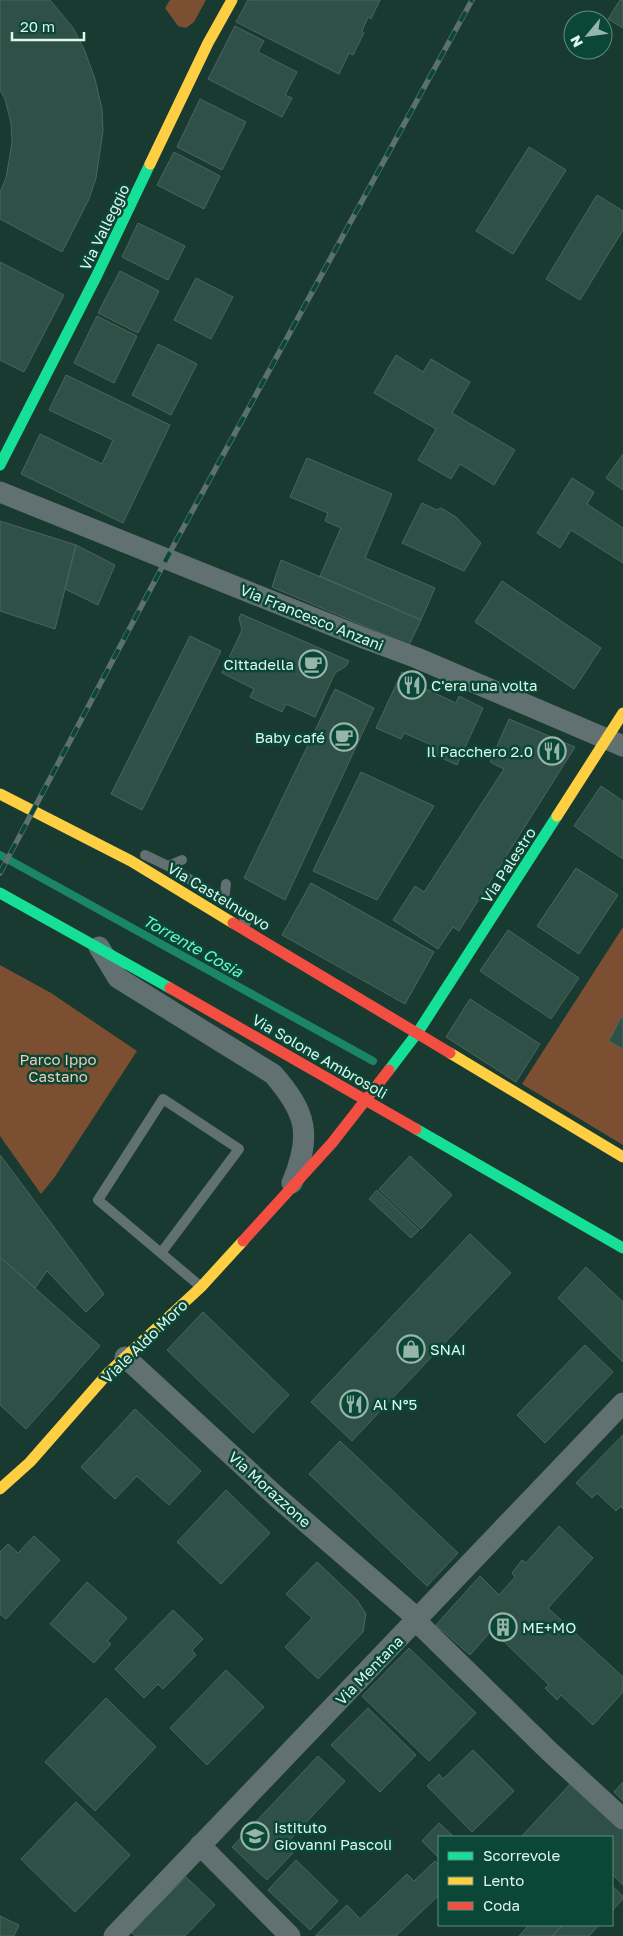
<svg xmlns="http://www.w3.org/2000/svg" width="623" height="1936" viewBox="0 0 623 1936" font-family="'Golos Text',sans-serif">
<rect width="100%" height="100%" fill="#193a30"/>
<g fill="#7c4f32">
<polygon points="170,0 206,0 194,22 186,28 178,26 165,8"/>
<polygon points="623,927 623,1145 522,1084"/>
<polygon points="0,965 51,993 137,1051 54,1178 41,1194 0,1136"/>
</g>
<g fill="none" stroke-linecap="round" stroke-linejoin="round">
<polyline stroke="#1b8568" stroke-width="8" points="0,855 373,1061"/>
</g>
<g fill="#2f5046" stroke="#4c645c">
<polygon points="0,0 50,0 73,28 84,49 95,79 102,109 103,131 96,178 89,199 62,252 0,219 0,192 6,178 12,143 11,123 5,99 0,90"/>
<polygon points="248,0 380,0 371,19 368,17 362,31 364,33 353,55 349,53 339,74 236,22"/>
<polygon points="620,0 623,0 623,28 608,19"/>
<polygon points="235,26 264,41 258,52 297,72 285,95 292,98 282,117 208,79"/>
<polygon points="200,99 246,122 222,170 177,147"/>
<polygon points="529,147 566,170 513,254 476,231"/>
<polygon points="174,152 220,176 204,209 157,185"/>
<polygon points="597,195 623,211 623,230 580,300 546,279"/>
<polygon points="138,223 185,246 168,280 122,257"/>
<polygon points="0,262 64,295 24,372 0,360"/>
<polygon points="120,271 159,291 138,333 98,313"/>
<polygon points="196,278 233,297 211,339 174,320"/>
<polygon points="97,316 137,336 114,383 74,363"/>
<polygon points="158,344 197,364 171,415 132,395"/>
<polygon points="396,355 423,372 431,359 470,382 452,413 515,450 494,485 460,464 451,479 418,460 436,429 374,393"/>
<polygon points="66,375 170,425 123,523 21,474 40,434 102,464 113,440 49,410"/>
<polygon points="623,454 623,490 606,478"/>
<polygon points="307,458 392,494 365,558 435,588 421,620 320,576 341,528 325,521 328,513 290,497"/>
<polygon points="572,478 594,492 587,504 623,528 623,563 571,530 560,548 537,533"/>
<polygon points="422,503 437,510 441,508 456,517 481,543 464,571 402,543"/>
<polygon points="0,521 76,545 55,629 0,611"/>
<polygon points="76,545 115,565 98,605 65,589"/>
<polygon points="281,560 421,620 409,645 272,587"/>
<polygon points="502,581 601,648 574,689 475,622"/>
<polygon points="241,614 349,661 346,666 335,673 315,717 286,704 282,712 250,697 254,689 222,673 242,630 239,618"/>
<polygon points="190,636 221,651 142,810 111,794"/>
<polygon points="402,672 426,683 424,688 456,703 459,696 483,708 457,765 433,754 436,747 404,733 401,739 376,728"/>
<polygon points="335,689 374,708 285,900 244,878"/>
<polygon points="509,719 575,747 459,931 453,927 438,949 393,920 415,886 424,892 504,769 490,762"/>
<polygon points="361,772 434,806 377,900 313,871"/>
<polygon points="601,786 623,801 623,859 574,826"/>
<polygon points="576,868 618,895 579,954 537,926"/>
<polygon points="311,883 434,952 405,1004 282,935"/>
<polygon points="508,930 579,978 551,1019 480,971"/>
<polygon points="470,999 540,1044 516,1082 446,1037"/>
<polygon points="622,1016 623,1016 623,1049 609,1041"/>
<polygon points="0,1155 104,1294 86,1312 47,1271 35,1288 0,1257"/>
<polygon points="410,1156 452,1195 421,1229 379,1189"/>
<polygon points="377,1190 419,1230 411,1238 369,1199"/>
<polygon points="470,1234 511,1273 352,1441 311,1402"/>
<polygon points="0,1257 100,1346 26,1429 0,1405"/>
<polygon points="586,1267 623,1302 623,1362 558,1298"/>
<polygon points="203,1312 289,1395 253,1433 167,1350"/>
<polygon points="585,1345 613,1372 545,1443 517,1415"/>
<polygon points="135,1409 201,1471 169,1505 137,1476 115,1499 81,1467"/>
<polygon points="623,1435 623,1509 621,1506 616,1511 597,1493 592,1498 576,1483"/>
<polygon points="340,1441 458,1553 427,1586 309,1474"/>
<polygon points="226,1490 270,1533 221,1584 177,1542"/>
<polygon points="559,1526 593,1558 548,1608 623,1677 623,1692 593,1725 561,1695 557,1700 545,1688 549,1685 492,1630 470,1655 436,1625 480,1576 499,1595 515,1577 512,1573 522,1560 526,1563"/>
<polygon points="34,1536 60,1560 6,1619 0,1614 0,1552 8,1544 18,1553"/>
<polygon points="317,1562 357,1600 366,1614 363,1632 318,1679 285,1647 312,1618 286,1594"/>
<polygon points="87,1582 127,1618 107,1641 111,1644 94,1663 50,1624"/>
<polygon points="173,1610 203,1639 192,1650 196,1655 163,1689 158,1684 144,1698 115,1669"/>
<polygon points="409,1648 476,1713 429,1761 362,1696"/>
<polygon points="226,1670 264,1707 207,1765 170,1728"/>
<polygon points="106,1698 156,1747 95,1811 45,1762"/>
<polygon points="368,1708 416,1755 380,1792 331,1745"/>
<polygon points="473,1750 514,1791 472,1832 427,1786 439,1774 443,1779"/>
<polygon points="318,1756 345,1781 285,1845 293,1853 267,1880 232,1847"/>
<polygon points="574,1780 623,1826 623,1885 612,1874 612,1837 521,1837"/>
<polygon points="623,1782 623,1801 614,1792"/>
<polygon points="76,1802 130,1855 75,1912 21,1859"/>
<polygon points="439,1823 454,1837 439,1837 439,1858 422,1841"/>
<polygon points="296,1860 338,1901 310,1930 268,1890"/>
<polygon points="435,1861 439,1865 439,1895 396,1936 315,1936 347,1905 360,1919 407,1874 414,1881"/>
<polygon points="186,1877 215,1905 185,1936 135,1936 131,1932"/>
<polygon points="612,1886 623,1896 623,1899 612,1911"/>
<polygon points="0,1916 19,1925 14,1936 0,1936"/>
<polygon points="529,1925 562,1925 552,1936 519,1936"/>
<polygon points="563,1925 599,1925 589,1936 553,1936"/>
</g>
<g fill="none" stroke-linecap="round" stroke-linejoin="round">
<g stroke="#617071" stroke-width="10">
<polyline points="145,855 168,866 182,860"/>
<polyline points="168,866 224,901"/>
<polyline points="226,884 224,901 242,911 246,923"/>
<polyline points="161,1253 239,1149 163,1099 98,1200 200,1286"/>
</g>
<g stroke="#617071" stroke-width="21">
<polyline points="0,492 366,639 417,658 623,746"/>
<path d="M99 947 118 978 273 1074C307 1113 312 1135 292 1183"/>
<polyline points="125,1357 279,1499 418,1619"/>
<polyline points="416,1621 549,1751 623,1819"/>
<polyline points="200,1845 290,1936"/>
<polyline points="114,1936 623,1403"/>
</g>
<g stroke="#16e098" stroke-width="11">
<polyline points="0,465 97,275 150,164"/>
<polyline points="0,893 170,988"/>
<polyline points="389,1070 418,1032 557,816"/>
<polyline points="416,1129 623,1248"/>
</g>
<g stroke="#ffcf43" stroke-width="11">
<polyline points="150,164 208,43 232,0"/>
<polyline points="0,794 131,861 233,923"/>
<polyline points="557,816 623,713"/>
<polyline points="450,1053 623,1157"/>
<polyline points="0,1489 30,1462 109,1372 201,1287 243,1241"/>
</g>
<g stroke="#f24e42" stroke-width="11">
<polyline points="233,923 450,1053"/>
<polyline points="170,988 416,1129"/>
<polyline points="243,1241 332,1143 389,1070"/>
</g>
<g stroke="#5c706c" stroke-width="5.5">
<polyline id="rail" points="0,873 177,539 472,0"/>
</g>
<use href="#rail" stroke="#0b4736" stroke-width="4" stroke-dasharray="11" stroke-linecap="butt"/>
</g>
<defs>
<g id="cafe-ring" transform="scale(1.4375)"><circle r="9.5" fill="#0b4736" stroke="#98b5aa" stroke-width="1.5"/><path d="M-5.5-4.5H6V0H3Q3 3.5 0 3.5H-2.5Q-5.5 3.5-5.5 0ZM3-3.2v2h1.7v-2ZM-6 4.5H4V6H-6Z" fill="#98b5aa"/></g>
<g id="restaurant-ring" transform="scale(1.4375)"><circle r="9.5" fill="#0b4736" stroke="#98b5aa" stroke-width="1.5"/><path d="M-5-6h1v4h1v-4h1v4h1v-4h1v5L-1.5 .5V6h-2V.5L-5-1ZM5-6V6H3V1.5H1.5Q1.5-4 5-6Z" fill="#98b5aa"/></g>
<g id="shop-ring" transform="scale(1.4375)"><circle r="9.5" fill="#0b4736" stroke="#98b5aa" stroke-width="1.5"/><path d="M-5-2.5h2.3a2.7 3.5 0 0 1 5.4 0H5L5.5 6h-11ZM-1.5-2.5h3a1.5 2.3 0 0 0-3 0Z" fill="#98b5aa"/></g>
<g id="building-ring" transform="scale(1.4375)"><circle r="9.5" fill="#0b4736" stroke="#98b5aa" stroke-width="1.5"/><path d="M-4-6H4V6H1V3H-1V6H-4ZM-2.5-4.3h1.7v1.8h-1.7ZM.8-4.3h1.7v1.8H.8ZM-2.5-1h1.7V.8h-1.7ZM.8-1h1.7V.8H.8Z" fill="#98b5aa"/></g>
<g id="school-ring" transform="scale(1.4375)"><circle r="9.5" fill="#0b4736" stroke="#98b5aa" stroke-width="1.5"/><path d="M0-5L7-2L0 1L-7-2ZM-4 1L0 2.5L4 1V4Q0 6-4 4Z" fill="#98b5aa"/></g>
</defs>
<g fill-rule="evenodd">
<use href="#cafe-ring" x="313" y="664"/>
<use href="#restaurant-ring" x="412" y="685"/>
<use href="#cafe-ring" x="344" y="737"/>
<use href="#restaurant-ring" x="552" y="751"/>
<use href="#shop-ring" x="411" y="1349"/>
<use href="#restaurant-ring" x="354" y="1404"/>
<use href="#building-ring" x="503" y="1627"/>
<use href="#school-ring" x="255" y="1836"/>
</g>
<g text-anchor="middle" dominant-baseline="central" stroke-width="5" stroke-linejoin="round" paint-order="stroke">
<g font-size="15" fill="#dcf7ec" stroke="#0b4736">
<text transform="translate(104 227) rotate(-64)">Via Valleggio</text>
<text transform="translate(312 617) rotate(22)">Via Francesco Anzani</text>
<text transform="translate(508 865) rotate(-57)">Via Palestro</text>
<text transform="translate(219 896) rotate(31)">Via Castelnuovo</text>
<text transform="translate(320 1056) rotate(30)">Via Solone Ambrosoli</text>
<text transform="translate(144 1341) rotate(-44)">Viale Aldo Moro</text>
<text transform="translate(270 1489) rotate(42)">Via Morazzone</text>
<text transform="translate(369 1670) rotate(-46)">Via Mentana</text>
</g>
<g font-size="15" fill="#dcf7ec" stroke="#0b4736" text-anchor="start">
<text x="294" y="664" text-anchor="end">Cittadella</text>
<text x="431" y="685">C'era una volta</text>
<text x="325" y="737" text-anchor="end">Baby café</text>
<text x="533" y="751" text-anchor="end">Il Pacchero 2.0</text>
<text x="430" y="1349">SNAI</text>
<text x="373" y="1404">Al N°5</text>
<text x="522" y="1627">ME+MO</text>
<text x="274" y="1827">Istituto<tspan x="274" dy="17">Giovanni Pascoli</tspan></text>
</g>
<g font-size="15" fill="#f4cbb6" stroke="#0b4736">
<text x="58" y="1059">Parco Ippo<tspan x="58" dy="17">Castano</tspan></text>
</g>
<g font-size="16" font-style="italic" fill="#6bf7c9" stroke="#0b4736">
<text transform="translate(193 946) rotate(29)">Torrente Cosia</text>
</g>
</g>
<rect x="438" y="1836" width="175" height="90" fill="#0b4736" stroke="#5f8d7f"/>
<rect x="448" y="1852" width="25" height="8" fill="#16e098" stroke="#5f8d7f"/>
<text x="483" y="1861" font-size="15" fill="#dcf7ec">Scorrevole</text>
<rect x="448" y="1877" width="25" height="8" fill="#ffcf43" stroke="#5f8d7f"/>
<text x="483" y="1886" font-size="15" fill="#dcf7ec">Lento</text>
<rect x="448" y="1902" width="25" height="8" fill="#f24e42" stroke="#5f8d7f"/>
<text x="483" y="1911" font-size="15" fill="#dcf7ec">Coda</text>
<g transform="translate(588 35) rotate(241)"><circle r="24" fill="#0b4736" stroke="#5f8d7f"/>
<path d="M0-4L9 19L0 12L-9 19Z" fill="#98b5aa"/>
<text y="-8" font-size="14" font-weight="bold" text-anchor="middle" fill="#dcf7ec">N</text>
</g>
<path d="M12 32v8h72v-8" fill="none" stroke="#dcf7ec" stroke-width="2.5"/>
<text x="20" y="32" font-size="15" fill="#dcf7ec" stroke="#0b4736" stroke-width="4" paint-order="stroke">20 m</text>
</svg>
